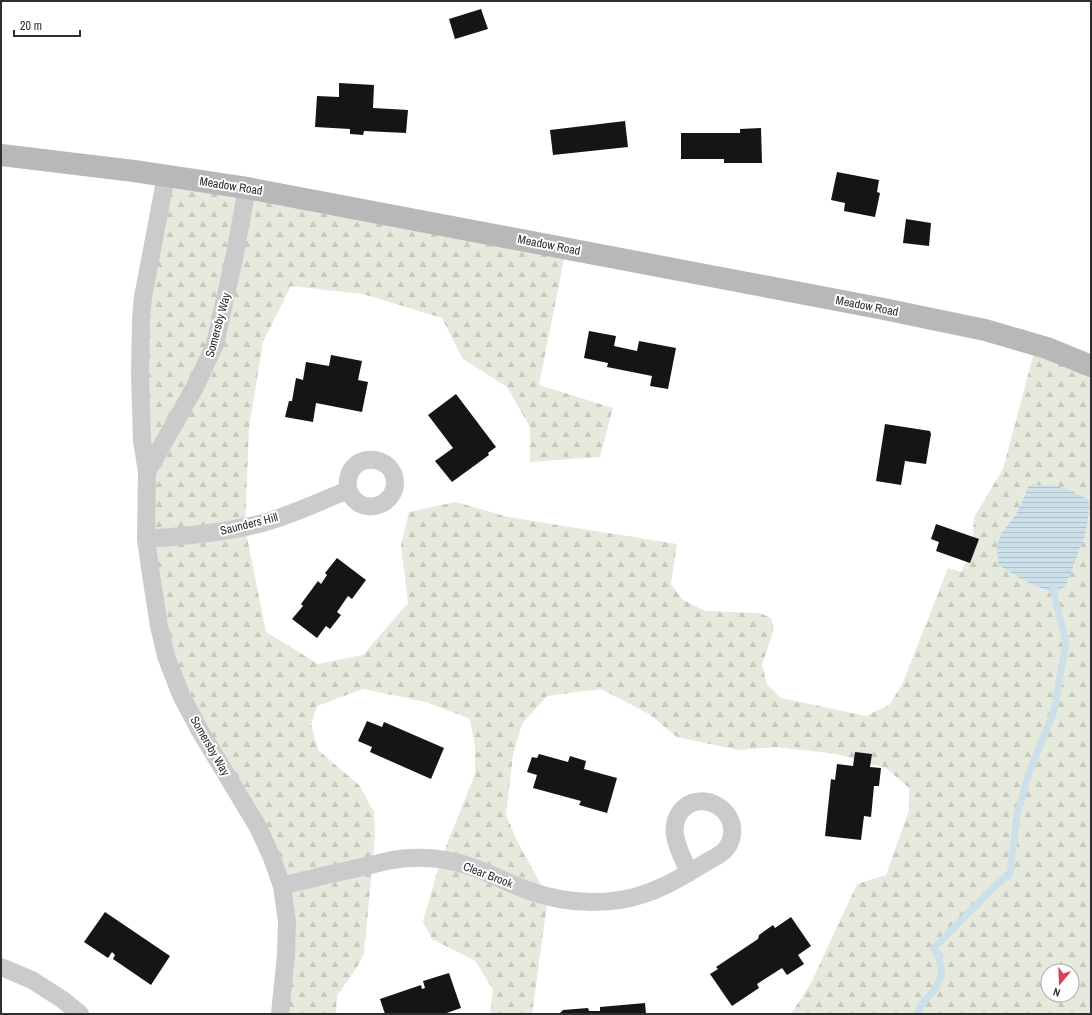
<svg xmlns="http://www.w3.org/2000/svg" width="1092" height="1015" viewBox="0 0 1092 1015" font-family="'Archivo Narrow',sans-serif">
<defs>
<pattern id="forest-firs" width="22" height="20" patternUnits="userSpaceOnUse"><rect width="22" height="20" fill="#e5eadd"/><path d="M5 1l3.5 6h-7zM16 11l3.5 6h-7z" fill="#c5c9be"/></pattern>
<pattern id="water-rules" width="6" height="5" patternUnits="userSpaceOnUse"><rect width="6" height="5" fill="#cbe0e8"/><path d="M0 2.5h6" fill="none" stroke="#afc0c7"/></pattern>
</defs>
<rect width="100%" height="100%" fill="#fff"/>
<path fill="url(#forest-firs)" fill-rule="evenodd" d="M166 176 566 249 539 385 613 408 600 457 530 462V427L507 387 463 359 442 318 363 294 291 286 263 342 249 428 245 527 266 632 318 664 363 655 408 603 401 545 409 512 456 502 508 517 677 544 671 584 682 599 705 611 760 613 771 618 774 629 762 665 767 684 781 698 866 716 889 705 902 685 948 568 961 572 972 551 974 517 1003 469 1036 345 1091 366V1014H791L811 983 857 884 886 875 909 810V788L886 768 836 754 777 747 738 750 677 737 649 714 601 689 547 696 522 724 513 755 506 815 518 843 548 897 532 1014H490L493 989 475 961 432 939 423 921 441 859 475 774V747L470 719 426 702 363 689 317 706 311 724 318 750 359 785 374 812 375 837 364 954 357 967 337 996 336 1014H280L282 886 166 656 140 375ZM1025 492 1085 535 1066 586 1054 594 1025 581 999 565 1001 534 1016 514ZM1048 971H1072V995H1048Z"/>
<polygon fill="url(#water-rules)" points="1029,485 1050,485 1070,490 1088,500 1090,505 1085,535 1066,586 1054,594 1025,581 998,565 997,545 1001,534 1016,514"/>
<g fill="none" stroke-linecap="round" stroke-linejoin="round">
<polyline stroke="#cbe0e8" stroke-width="7" points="917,1014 924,1001 933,992 942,975 939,957 934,948 996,885 1010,874 1017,815 1029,773 1054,711 1066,643 1054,594 1054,586"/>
</g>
<g fill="#151515">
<polygon points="481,9 488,29 455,39 449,19"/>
<polygon points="339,83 374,85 373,108 408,110 406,133 364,131 363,135 350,134 350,129 315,127 317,96 339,97"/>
<polygon points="625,121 628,147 553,155 550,130"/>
<polygon points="761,128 762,163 724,163 724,159 681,159 681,133 740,133 740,129"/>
<polygon points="837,172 879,180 877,192 880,193 875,217 844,211 845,203 831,200"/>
<polygon points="906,219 931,223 929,246 903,243"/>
<polygon points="589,331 616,336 614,346 637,351 639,341 676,348 668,389 650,386 652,376 607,367 608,363 584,358"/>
<polygon points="331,355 362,361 358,380 368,382 362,412 316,403 313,422 285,417 289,401 292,401 296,378 303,380 306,362 329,366"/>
<polygon points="456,394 496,447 488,453 489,455 452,482 435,461 453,448 428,415"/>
<polygon points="885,424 930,431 931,434 926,464 905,461 901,485 876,481"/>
<polygon points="936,524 979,539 970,563 936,551 939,542 931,539"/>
<polygon points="337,558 366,580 352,599 348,596 337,612 341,615 330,629 326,626 317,638 292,619 303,606 301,604 318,581 321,584 327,575 325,573"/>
<polygon points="367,721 382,727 384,722 444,748 431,779 370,752 372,747 358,741"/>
<polygon points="855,752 872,754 870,767 881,768 879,786 874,786 871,817 864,816 861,840 825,836 831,779 835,780 837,764 853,766"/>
<polygon points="539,754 568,762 570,756 586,761 584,769 617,778 607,813 579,805 581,801 533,788 537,775 527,772 532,757 537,758"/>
<polygon points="105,912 170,956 151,985 113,959 115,955 112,952 108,958 84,942"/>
<polygon points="791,917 811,946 798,955 804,964 787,975 782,968 757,984 759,988 732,1006 710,974 718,969 716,967 758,939 759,935 773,925 775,928"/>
<polygon points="449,973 461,1008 444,1014 385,1014 380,999 421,985 422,989 425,988 423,981"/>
<polygon points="645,1003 646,1014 560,1014 560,1013 563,1010 588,1008 589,1011 600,1011 600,1007"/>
</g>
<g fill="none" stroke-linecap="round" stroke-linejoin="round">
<g stroke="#cbcbcb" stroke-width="18">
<polyline points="166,176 143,297 141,320 140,375 142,441 147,472 146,539 150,568 159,626 166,656 181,695 200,731 258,827 272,858 282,886 287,922 286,955 280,1014"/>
<polyline points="147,472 196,385 215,344 235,254 247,188"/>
<path d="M146 539C185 536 221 533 259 524 290 516 319 502 348 490 350 493 351 496 353 498 361 508 376 509 386 501 391 497 394 492 395 485 397 452 343 449 348 490"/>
<path d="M282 886C304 880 327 875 349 870 363 867 378 863 392 860 417 856 445 858 469 866 488 872 506 882 524 889 545 897 569 902 592 902 607 902 626 900 641 895 664 888 685 875 705 863 711 859 719 856 724 851 728 847 731 841 732 835 736 807 699 789 681 811 666 830 681 853 689 873"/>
<polyline points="1,967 32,980 63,1000 80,1014"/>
</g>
<polyline stroke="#b8b8b8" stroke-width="22" points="1,155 134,171 247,188 879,308 985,330 1047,348 1091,366"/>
</g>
<g text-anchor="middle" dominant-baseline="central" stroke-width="4" stroke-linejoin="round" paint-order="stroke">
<g font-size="12" fill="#2e2e2e" stroke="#fff">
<text transform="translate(231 186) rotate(9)">Meadow Road</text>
<text transform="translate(549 245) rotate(11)">Meadow Road</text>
<text transform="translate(867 306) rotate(11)">Meadow Road</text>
<text transform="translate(218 325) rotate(-75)">Somersby Way</text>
<text transform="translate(249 524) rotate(-14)">Saunders Hill</text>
<text transform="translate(210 746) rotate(60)">Somersby Way</text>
<text transform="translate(488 875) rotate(21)">Clear Brook</text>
</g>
</g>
<rect width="1092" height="1015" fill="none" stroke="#2e2e2e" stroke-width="4"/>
<g transform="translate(1060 983) rotate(199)"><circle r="19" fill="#ffffff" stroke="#ababab"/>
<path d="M0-3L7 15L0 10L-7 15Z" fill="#d54059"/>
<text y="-6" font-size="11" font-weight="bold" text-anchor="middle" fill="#2e2e2e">N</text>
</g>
<path d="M14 30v6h66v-6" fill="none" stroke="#2e2e2e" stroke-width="2"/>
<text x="20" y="30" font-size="12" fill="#2e2e2e" stroke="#ffffff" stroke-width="3" paint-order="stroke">20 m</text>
</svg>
